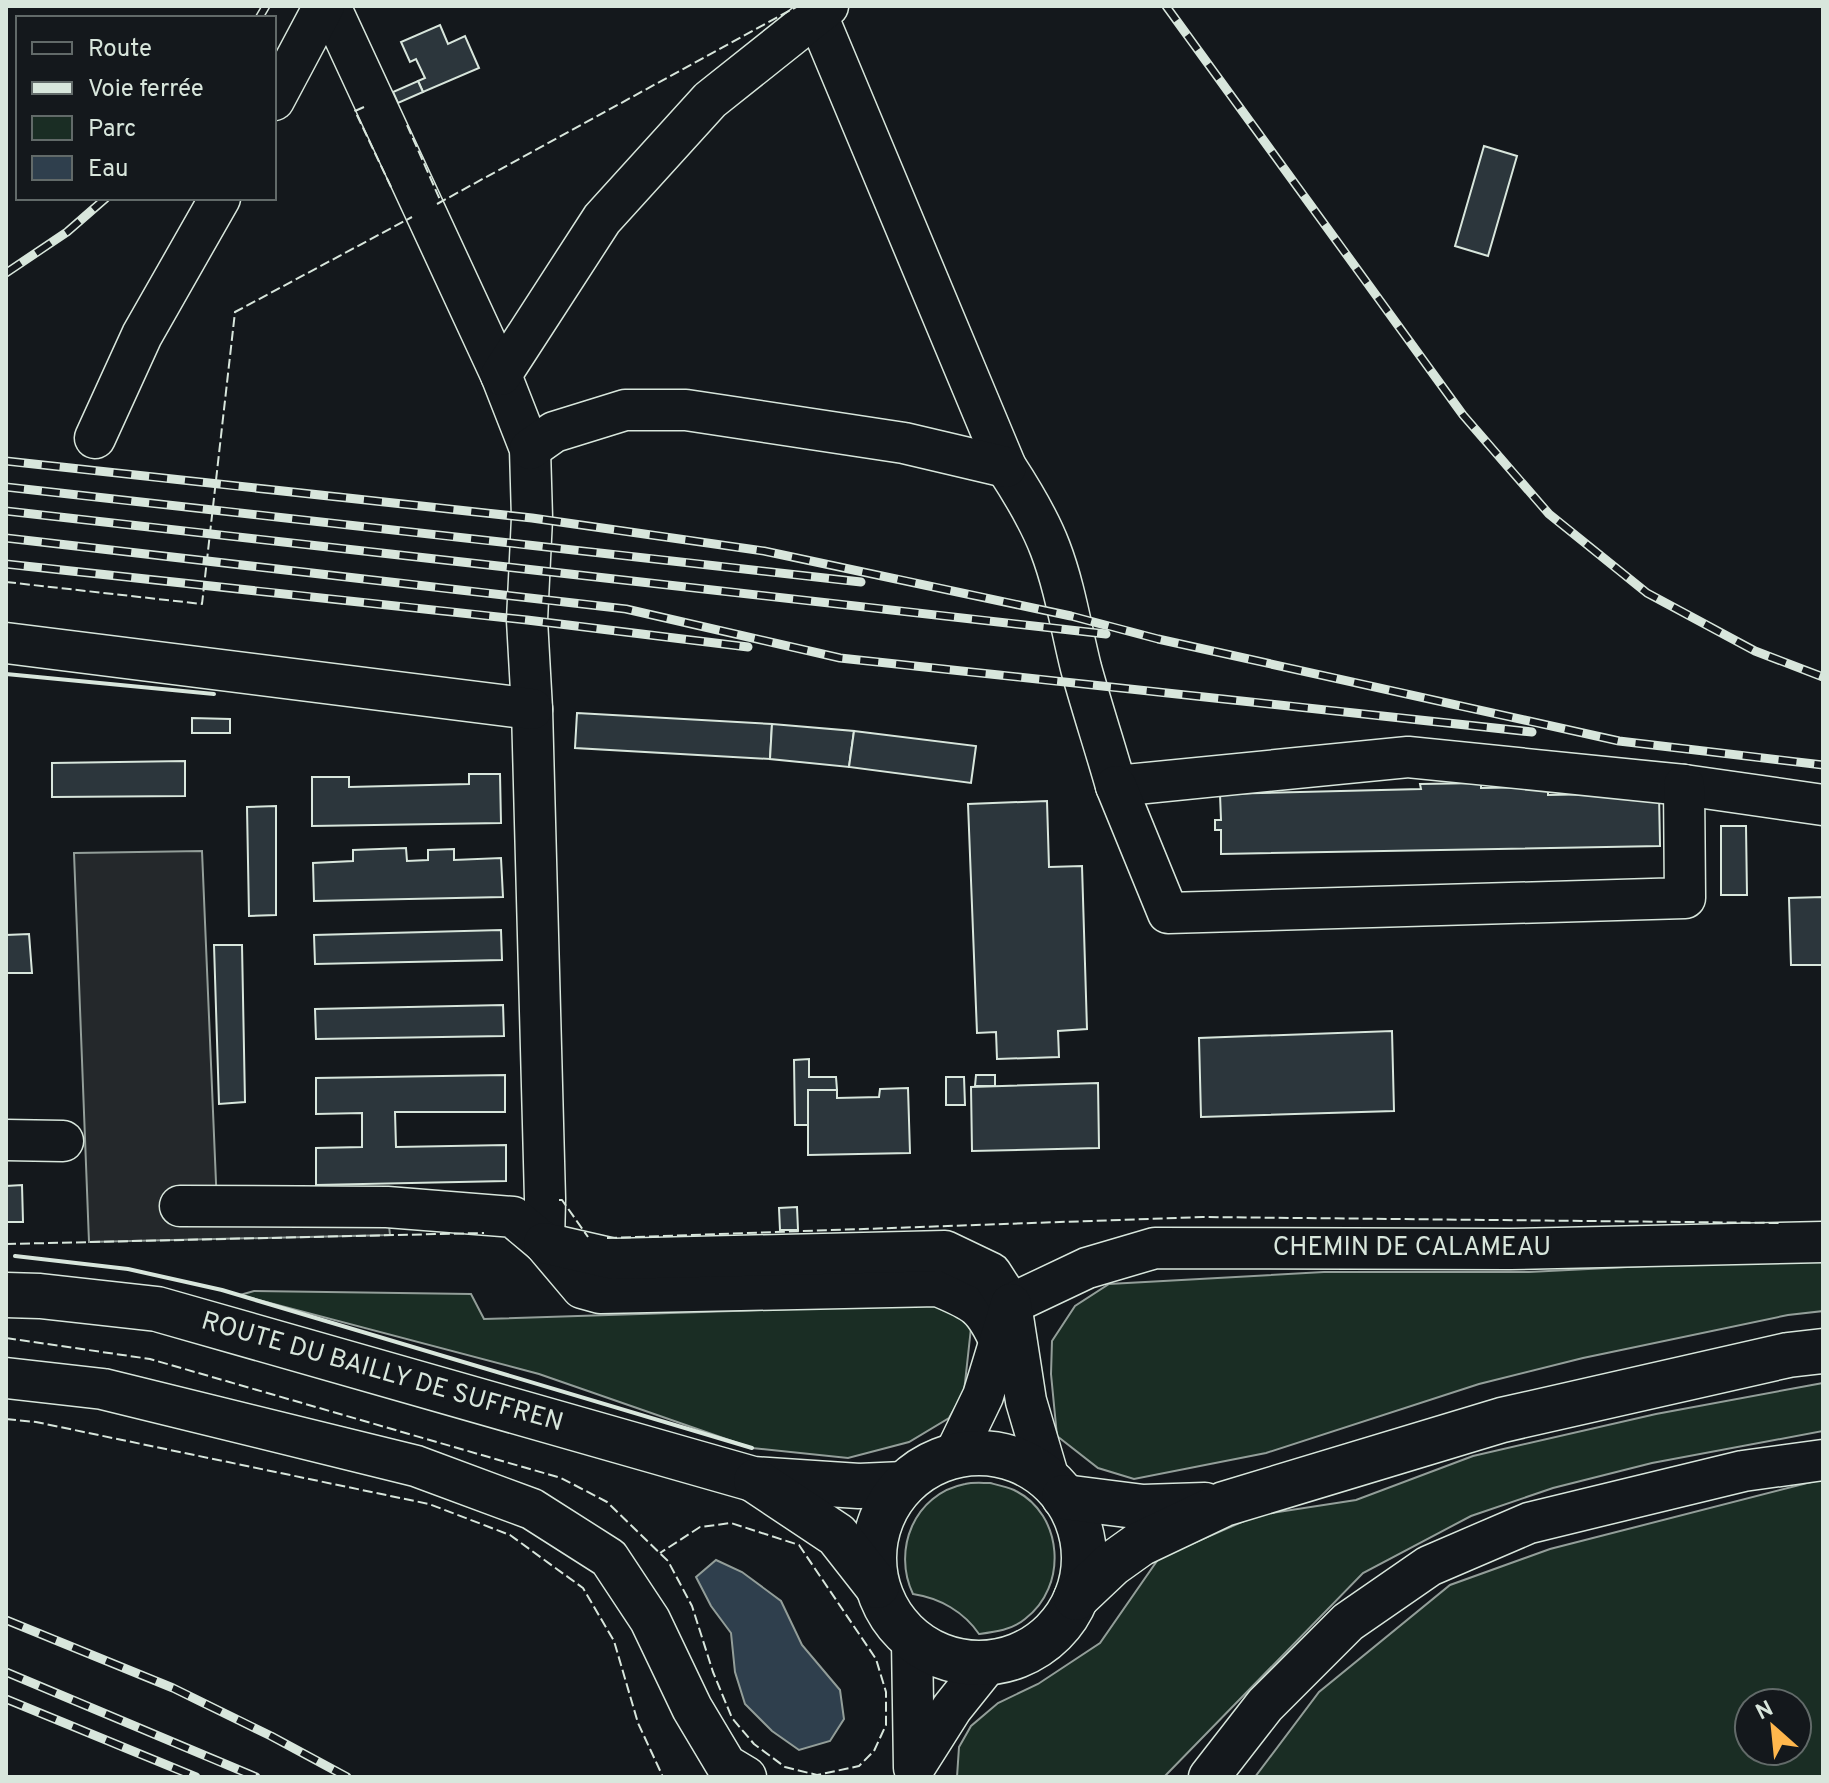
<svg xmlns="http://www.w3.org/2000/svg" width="1829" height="1783" viewBox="0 0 1829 1783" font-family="Overpass,sans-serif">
<rect width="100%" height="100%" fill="#14181c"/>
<g fill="#1a2d24" stroke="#939e99" stroke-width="2" fill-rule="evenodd">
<polygon points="1823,1259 1823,1311 1788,1315 1583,1358 1479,1384 1266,1453 1134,1479 1098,1468 1057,1436 1051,1374 1052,1341 1075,1306 1109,1284 1324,1272 1529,1272 1766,1260"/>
<polygon points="254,1291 471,1294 484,1319 945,1304 971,1328 964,1392 949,1418 909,1442 848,1458 752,1448 539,1374 240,1295"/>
<polygon points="1823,1383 1823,1431 1652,1463 1553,1488 1471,1516 1363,1573 1164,1777 957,1777 959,1747 971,1726 998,1703 1038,1684 1100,1643 1159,1558 1258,1515 1356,1500 1473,1456 1656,1414"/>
<path d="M1823 1479V1777H1255L1319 1692 1450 1585 1550 1549ZM1749 1703H1797V1751H1749Z"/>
<path d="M990 1483C998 1485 1007 1487 1014 1490 1064 1514 1068 1587 1025 1619 1012 1630 995 1632 979 1634 964 1612 940 1598 913 1594 892 1550 914 1494 965 1484 973 1482 982 1483 990 1483Z"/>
</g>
<polygon fill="#24282b" stroke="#939e99" stroke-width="2" points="202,851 217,1206 387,1207 390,1235 89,1242 74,853"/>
<polygon fill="#2f3f4d" stroke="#939e99" stroke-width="2" points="716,1560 742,1572 781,1601 802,1645 840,1690 844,1719 830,1741 799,1750 772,1731 745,1704 735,1672 731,1633 711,1606 696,1577"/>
<g fill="#2c363c" stroke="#d8e6dc" stroke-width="2">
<polygon points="440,25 448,44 465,36 479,68 423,92 418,81 425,78 416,59 410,62 401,42"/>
<polygon points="418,81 423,92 398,103 393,92"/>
<polygon points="1484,146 1517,156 1488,256 1455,246"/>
<polygon points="577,713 772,724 770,759 575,748"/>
<polygon points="192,718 230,719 230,733 192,733"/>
<polygon points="772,724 854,731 849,767 770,759"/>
<polygon points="854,731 976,746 971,783 849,767"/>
<polygon points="185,761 185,796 52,797 52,763"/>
<polygon points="469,774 500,774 501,823 312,826 312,777 349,777 349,787 469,784"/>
<polygon points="1481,783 1481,788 1548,787 1548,795 1659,793 1660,846 1221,854 1221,830 1215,830 1215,820 1221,820 1220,794 1421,789 1420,784"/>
<polygon points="1047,801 1049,867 1082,866 1087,1029 1058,1031 1059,1057 997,1059 996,1032 977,1033 968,804"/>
<polygon points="276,806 276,915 249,916 247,807"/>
<polygon points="1721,826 1746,826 1747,895 1721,895"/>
<polygon points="406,848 407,861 428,860 428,850 454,849 454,860 501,858 503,897 314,901 313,863 353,861 353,850"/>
<polygon points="1823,897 1823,965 1791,965 1789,898"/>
<polygon points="501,930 502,960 315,964 314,935"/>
<polygon points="29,934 32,973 6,973 6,935"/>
<polygon points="214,945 242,945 245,1102 219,1104"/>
<polygon points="503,1005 504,1036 316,1039 315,1009"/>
<polygon points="1392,1031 1394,1111 1201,1117 1199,1038"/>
<polygon points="809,1059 809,1077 836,1077 837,1090 808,1090 808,1125 795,1125 794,1060"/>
<polygon points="505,1075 505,1112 395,1112 396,1147 506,1145 506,1181 316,1185 316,1148 362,1147 362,1113 316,1114 316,1078"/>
<polygon points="976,1075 995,1075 995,1086 975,1086"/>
<polygon points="946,1077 964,1077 965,1105 946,1105"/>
<polygon points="1098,1083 1099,1148 972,1151 971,1087"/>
<polygon points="908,1088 910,1153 808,1155 808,1090 837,1090 837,1098 879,1097 880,1089"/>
<polygon points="22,1185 23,1222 6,1222 6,1186"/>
<polygon points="797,1207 798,1230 780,1230 779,1208"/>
</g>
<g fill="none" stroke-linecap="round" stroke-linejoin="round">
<g stroke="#d8e6dc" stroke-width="43">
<g id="minor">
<polyline points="330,6 501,375 530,449 532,518 527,620 532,709 545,1199 544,1243"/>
<path d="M817 15 1006 467C1023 493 1039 519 1050 548 1065 587 1071 628 1081 668 1092 708 1105 747 1116 786L1408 757 1684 785 1823 805"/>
<polyline points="274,100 324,6"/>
<polyline points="501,375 602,219 710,100 828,6"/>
<polyline points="95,438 142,335 220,198"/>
<polyline points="530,449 554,432 625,410 686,410 904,443 1006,467"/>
<polyline points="6,643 532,709"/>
<polyline points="1116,786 1168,913 1685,898 1684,785"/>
<polyline points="6,1140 63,1141"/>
<path d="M180 1206 387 1207 513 1217 544 1243 582 1288 600 1293 938 1286C975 1302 983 1304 1000 1342"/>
<polyline points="544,1243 614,1259 945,1251 991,1273 1011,1304"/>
<polyline points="1011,1304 1087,1268 1155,1248 1510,1249 1823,1242"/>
<polyline points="6,1378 103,1389 416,1466 532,1509 609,1558 650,1620 692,1708 726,1765 746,1777"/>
<polyline points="954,1456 983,1396 1011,1304 1026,1401 1049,1479"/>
<polyline points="912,1641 914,1768 952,1708 988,1663"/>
<polyline points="1209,1777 1265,1705 1348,1622 1429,1566 1529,1523 1743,1471 1823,1460"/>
</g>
</g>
<g stroke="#d8e6dc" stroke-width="47">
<g id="major">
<polyline points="6,1295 40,1296 157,1309 753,1479 859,1486 904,1484"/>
<circle cx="979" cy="1558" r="105"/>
<polyline points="756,1481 837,1535 877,1586"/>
<polyline points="1064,1497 1143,1507 1205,1505"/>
<polyline points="1076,1598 1112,1564 1140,1544 1224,1504 1502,1420 1788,1355 1823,1351"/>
</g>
</g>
<use href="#minor" stroke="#14181c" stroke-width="40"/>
<use href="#major" stroke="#14181c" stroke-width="44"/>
<g stroke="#d8e6dc" stroke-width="9">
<g id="rail">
<polyline points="1166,6 1463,415 1549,514 1647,593 1755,651 1823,677"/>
<polyline points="259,18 266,6"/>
<polyline points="6,273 67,232 106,198"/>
<polyline points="6,461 532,518 764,551 1071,616 1158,639 1619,741 1823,765"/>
<polyline points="6,487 861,582"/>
<polyline points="6,511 1106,634"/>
<polyline points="6,538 626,609 840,658 1532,732"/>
<polyline points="6,564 527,620 748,647"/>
<polyline points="6,1620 173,1688 271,1736 347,1777"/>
<polyline points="6,1672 256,1777"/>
<polyline points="6,1699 196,1777"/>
</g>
</g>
<use href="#rail" stroke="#14181c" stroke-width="6" stroke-dasharray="18" stroke-linecap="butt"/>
<g stroke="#d8e6dc" stroke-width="2" stroke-dasharray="10 4" stroke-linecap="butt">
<polyline points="364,107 355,111 392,189"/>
<polyline points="407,125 441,202"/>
<polyline points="437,204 798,6"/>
<polyline points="6,582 202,604 235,312 412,217"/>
<polyline points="559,1200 562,1200 588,1237"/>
<polyline points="607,1238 1203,1217 1779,1223"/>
<polyline points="6,1244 484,1233"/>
<polyline points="6,1338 150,1359 561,1478 607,1502 668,1561 692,1606 713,1672 732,1718 754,1744 785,1767 817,1775 859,1766 874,1751 886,1725 886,1692 876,1659 799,1545 731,1523 700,1527 660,1553"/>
<polyline points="6,1419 36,1422 429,1504 510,1535 583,1588 614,1641 638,1723 663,1777"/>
</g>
<g stroke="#d8e6dc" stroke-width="4">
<polyline points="6,674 214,694"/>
<polyline points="15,1256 128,1269 222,1290 752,1448"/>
</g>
</g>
<g text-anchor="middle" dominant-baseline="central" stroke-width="6" stroke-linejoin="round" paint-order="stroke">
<g font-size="26" fill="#d8e6dc" stroke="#14181c">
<text x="1412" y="1248">CHEMIN DE CALAMEAU</text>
<text transform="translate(382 1373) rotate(16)">ROUTE DU BAILLY DE SUFFREN</text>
</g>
</g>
<rect width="1829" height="1783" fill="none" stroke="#d8e6dc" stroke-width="16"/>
<rect x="16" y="16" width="260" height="184" fill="#14181c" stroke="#626a69" stroke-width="2"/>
<rect x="32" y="42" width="40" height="12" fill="#14181c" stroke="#626a69" stroke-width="2"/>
<text x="88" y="56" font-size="24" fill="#d8e6dc">Route</text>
<rect x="32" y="82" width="40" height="12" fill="#d8e6dc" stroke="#626a69" stroke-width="2"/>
<text x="88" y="96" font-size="24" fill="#d8e6dc">Voie ferrée</text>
<rect x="32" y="116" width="40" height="24" fill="#1a2d24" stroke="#626a69" stroke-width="2"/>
<text x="88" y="136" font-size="24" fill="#d8e6dc">Parc</text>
<rect x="32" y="156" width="40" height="24" fill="#2f3f4d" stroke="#626a69" stroke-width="2"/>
<text x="88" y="176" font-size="24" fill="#d8e6dc">Eau</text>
<g transform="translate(1773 1727) rotate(333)"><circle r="38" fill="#14181c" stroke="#626a69" stroke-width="2"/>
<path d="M0-6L14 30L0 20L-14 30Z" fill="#ffb74d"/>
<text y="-12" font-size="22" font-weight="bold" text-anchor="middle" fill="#d8e6dc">N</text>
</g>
</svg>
